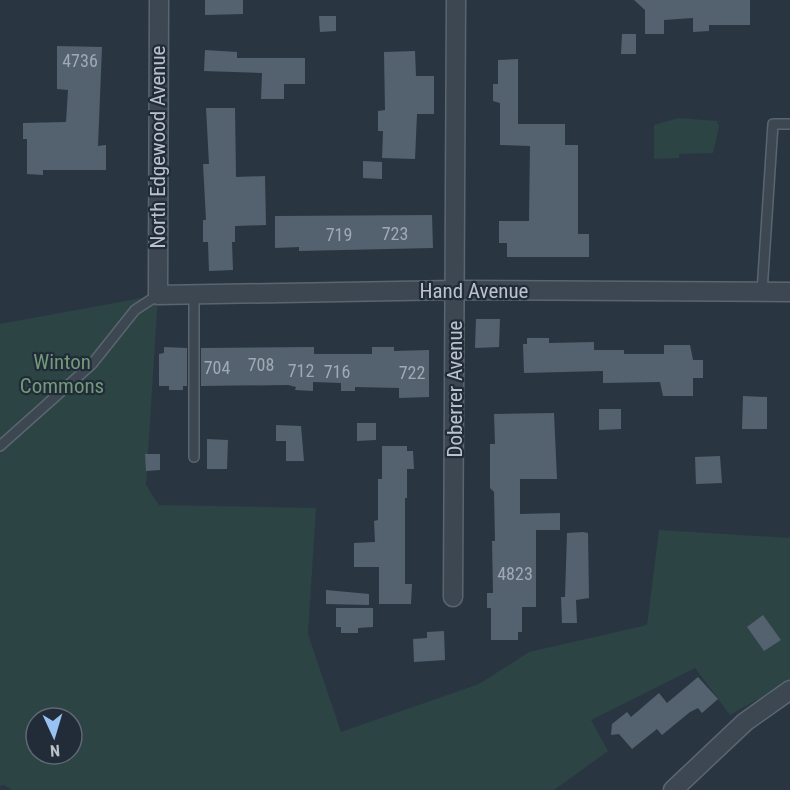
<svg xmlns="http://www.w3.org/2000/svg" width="790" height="790" viewBox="0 0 790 790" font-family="'Roboto Condensed',sans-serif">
<rect width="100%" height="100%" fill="#293642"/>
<g fill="#2c4444" fill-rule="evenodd">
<polygon points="679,118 717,121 719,127 713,153 679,154 679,158 654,159 654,125"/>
<path d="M158 295 146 485 159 505 316 508 308 634 341 732 479 684 529 652 647 625 659 530 790 538V681L730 715 695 668 591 720 608 751 554 790H12L4 785 0 786V324ZM36 718H72V754H36Z"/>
</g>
<g fill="#54616f">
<polygon points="205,0 243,0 243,14 205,15"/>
<polygon points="634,0 750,0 750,25 709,25 709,31 693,32 693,18 664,20 664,34 645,34 645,10"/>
<polygon points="319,16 336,16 336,31 320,32"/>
<polygon points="622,34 636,34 636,54 621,54"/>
<polygon points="57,46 102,47 98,146 106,145 106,170 43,170 43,175 27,174 27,139 23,139 23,123 66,122 68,90 57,89"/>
<polygon points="205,50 237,52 237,58 305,58 305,84 284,84 284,99 261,99 262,73 204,71"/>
<polygon points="415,51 416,76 434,76 434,114 417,114 415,159 382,158 383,131 378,131 378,111 385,110 384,52"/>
<polygon points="518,59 518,124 565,124 565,145 578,145 578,234 589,234 589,257 507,257 507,243 499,243 499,221 529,221 530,146 500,145 500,103 493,101 493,84 498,84 498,60"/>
<polygon points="206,108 235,108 236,177 265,176 266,225 235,226 235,242 232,242 233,270 209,271 208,242 203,242 203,220 206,220 203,164 209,164"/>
<polygon points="363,161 382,162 382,179 363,178"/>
<polygon points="432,215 433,248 299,251 299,247 275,248 275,216"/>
<polygon points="476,319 500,319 499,347 475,348"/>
<polygon points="527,338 549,338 549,343 594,342 594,350 624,350 624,354 664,354 664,345 690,345 693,360 703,360 703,378 693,378 693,396 663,396 660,382 603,383 603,371 524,373 523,344 527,344"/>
<polygon points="164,347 187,348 187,386 183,386 183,390 169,390 169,386 159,386 159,354 164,353"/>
<polygon points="314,347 314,354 372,354 372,347 394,347 394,351 429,350 429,397 399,398 399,388 355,387 355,391 341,391 341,383 313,382 313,391 295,390 296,387 288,385 201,386 201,348"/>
<polygon points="743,396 767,397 767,429 742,429"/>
<polygon points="599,409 621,409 621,429 599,430"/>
<polygon points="554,413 557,479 520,479 520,514 560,513 560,530 536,530 536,607 522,607 522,632 518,632 518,640 491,640 491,608 487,608 487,593 493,593 492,541 495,541 494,492 490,488 490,444 495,444 494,414"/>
<polygon points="357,423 376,423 376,440 357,441"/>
<polygon points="276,425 301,426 304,461 286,461 286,441 276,441"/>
<polygon points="207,439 228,440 227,469 207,469"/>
<polygon points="382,446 407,446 407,451 413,451 414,469 407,469 407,498 405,498 405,584 412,584 411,604 379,604 379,567 354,567 354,543 375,542 374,521 378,520 378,479 382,479"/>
<polygon points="145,454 160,454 160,470 146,471"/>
<polygon points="720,456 722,483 696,484 695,457"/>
<polygon points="583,532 588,533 589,598 576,600 577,623 562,623 561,597 565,597 567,533"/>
<polygon points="326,590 369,594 369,605 326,604"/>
<polygon points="336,608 373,608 373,627 358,628 358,633 341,633 341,627 336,627"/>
<polygon points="763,615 781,640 764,651 747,627"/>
<polygon points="444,631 445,660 414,662 413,639 427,638 427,632"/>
<polygon points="698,677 718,699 702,713 698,708 690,712 662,735 657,729 632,749 619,734 611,735 612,724 627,712 631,717 659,693 667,703"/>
</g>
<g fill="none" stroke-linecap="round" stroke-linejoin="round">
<g stroke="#5b656f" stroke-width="12">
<g id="lane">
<polyline points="762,292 773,124 790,124"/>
<polyline points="194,294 194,457"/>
<polyline points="0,446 92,364 135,310 158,295"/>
</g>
</g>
<g stroke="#5b656f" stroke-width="21">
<g id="street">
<polyline points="159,0 158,295 455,290 790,292"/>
<polyline points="453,597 456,0"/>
<polyline points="673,790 745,722 790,690"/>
</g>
</g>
<use href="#lane" stroke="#3d4752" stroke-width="9"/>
<use href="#street" stroke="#3d4752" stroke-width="18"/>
</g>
<g text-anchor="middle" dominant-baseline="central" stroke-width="4.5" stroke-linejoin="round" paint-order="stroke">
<g font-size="18" fill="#a0aab5">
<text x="80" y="60">4736</text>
<text x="395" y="233">723</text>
<text x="339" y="234">719</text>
<text x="261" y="364">708</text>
<text x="217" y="367">704</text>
<text x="301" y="370">712</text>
<text x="337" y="371">716</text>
<text x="412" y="372">722</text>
<text x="515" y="573">4823</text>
</g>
<g font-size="21" fill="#bac2cc" stroke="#222c38">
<text transform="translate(158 147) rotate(-90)">North Edgewood Avenue</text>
<text x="474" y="291">Hand Avenue</text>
<text transform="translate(455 389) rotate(-90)">Doberrer Avenue</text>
</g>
<g font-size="21" fill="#739b79" stroke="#222c38">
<text x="62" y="362">Winton<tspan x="62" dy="24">Commons</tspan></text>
</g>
</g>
<g transform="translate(54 736) rotate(176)"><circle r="28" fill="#222c38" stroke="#5f6873" stroke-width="1.5"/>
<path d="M0-4.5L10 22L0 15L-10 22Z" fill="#98c2f3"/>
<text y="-9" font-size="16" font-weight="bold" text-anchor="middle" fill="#bac2cc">N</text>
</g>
</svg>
